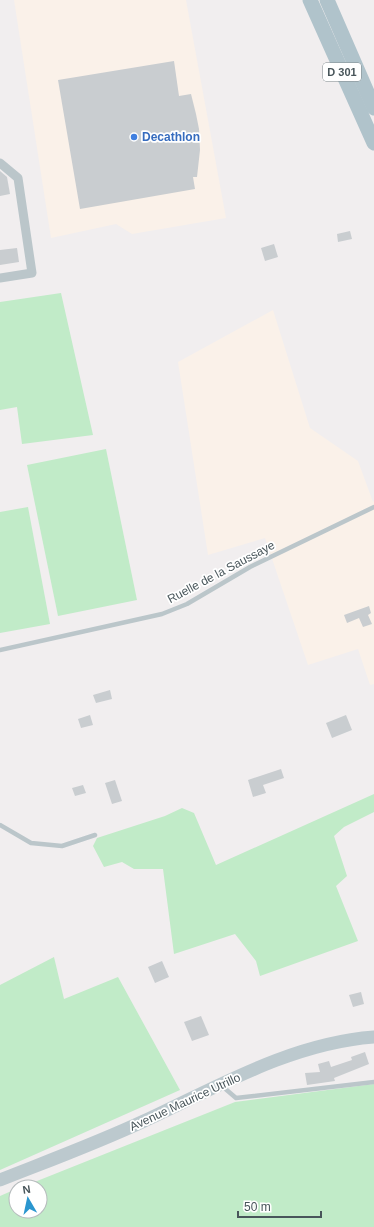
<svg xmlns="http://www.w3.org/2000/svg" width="374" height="1227" viewBox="0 0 374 1227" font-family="Helvetica,sans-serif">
<rect width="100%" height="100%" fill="#f1eeef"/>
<g fill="#faf1e9">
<polygon points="14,0 186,0 226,218 132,234 116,224 51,238"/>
<polygon points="273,310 310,428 358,461 373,502 374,501 374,684 370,685 358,649 308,665 265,538 208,555 178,362"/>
</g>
<g fill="#c1ebc8">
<polygon points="61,293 93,435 22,444 17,407 0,410 0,302"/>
<polygon points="106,449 137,600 58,616 27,465"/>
<polygon points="28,507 50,624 0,633 0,512"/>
<polygon points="374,794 374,812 344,827 334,836 347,876 336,886 358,941 260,976 256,961 235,934 174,954 163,869 134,869 122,862 104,867 93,846 97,838 165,816 182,808 194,813 216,865"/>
<polygon points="54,957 64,999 118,977 180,1090 0,1170 0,985"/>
<polygon points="374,1084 374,1227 0,1227 0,1196 16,1189 16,1211 40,1211 40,1187 22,1187 235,1102"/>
</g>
<g fill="#c9cdd0">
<polygon points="174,61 179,96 191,94 196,114 199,129 200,150 197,177 193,177 195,189 80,209 58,80"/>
<polygon points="0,171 7,177 10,194 0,196"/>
<polygon points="350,231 352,239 338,242 337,234"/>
<polygon points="274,244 278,257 265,261 261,248"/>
<polygon points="17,248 19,262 0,265 0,250"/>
<polygon points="369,606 371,613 368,615 372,624 363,627 359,618 347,623 344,615"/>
<polygon points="110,690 112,699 96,703 93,695"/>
<polygon points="90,715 93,725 81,728 78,719"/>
<polygon points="346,715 352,730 332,738 326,723"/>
<polygon points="281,769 284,778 263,785 266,793 253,797 248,780"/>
<polygon points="115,780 122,801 112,804 105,783"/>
<polygon points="83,785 86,793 75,796 72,788"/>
<polygon points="162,961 169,977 155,983 148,967"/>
<polygon points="361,992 364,1004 353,1007 349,995"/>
<polygon points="201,1016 209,1035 192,1041 184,1022"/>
<polygon points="365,1052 369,1064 334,1078 335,1081 307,1085 305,1073 320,1072 318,1064 329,1061 331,1067 352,1060 351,1057"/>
</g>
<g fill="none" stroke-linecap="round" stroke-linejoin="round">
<g stroke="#bbc6ca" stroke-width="4.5">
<polyline points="0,650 162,614 187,604 250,567 374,507"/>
<polyline points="0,825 31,843 62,846 95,835"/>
<polyline points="222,1086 236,1098 374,1082"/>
</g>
<polyline stroke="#bbc6ca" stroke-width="9" points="0,163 18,178 32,273 0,278"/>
<path stroke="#bcc9ce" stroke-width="13" d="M0 1180C48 1161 97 1143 144 1121 217 1087 292 1043 374 1037"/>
<g stroke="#b0c3cb" stroke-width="15">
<polyline points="310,0 374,143"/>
<polyline points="327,0 374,108"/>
</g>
</g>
<circle fill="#3f7fe0" stroke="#fff" stroke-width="1.5" cx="134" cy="137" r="4"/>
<g text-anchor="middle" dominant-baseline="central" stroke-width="3.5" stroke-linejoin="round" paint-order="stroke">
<rect fill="#fff" stroke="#7f888c" stroke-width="1" x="323" y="63" width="38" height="18" rx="3"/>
<g font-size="11" font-weight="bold" fill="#48555a">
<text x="342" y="72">D 301</text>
</g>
<g font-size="12" font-weight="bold" fill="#366cbe" stroke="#fff" text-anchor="start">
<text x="142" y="137">Decathlon</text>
</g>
<g font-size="12" fill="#48555a" stroke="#fff">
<text transform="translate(221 572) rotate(-28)">Ruelle de la Saussaye</text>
<text transform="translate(185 1102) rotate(-25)">Avenue Maurice Utrillo</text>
</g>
</g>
<g transform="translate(28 1199) rotate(351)"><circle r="19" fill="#ffffff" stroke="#b6bbbd"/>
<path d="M0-3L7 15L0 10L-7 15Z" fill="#2a96cf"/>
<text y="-6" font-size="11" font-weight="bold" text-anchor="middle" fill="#48555a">N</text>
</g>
<path d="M238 1211v6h83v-6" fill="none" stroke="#48555a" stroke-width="2"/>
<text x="244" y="1211" font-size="12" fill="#48555a" stroke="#ffffff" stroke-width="3" paint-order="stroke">50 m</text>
</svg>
